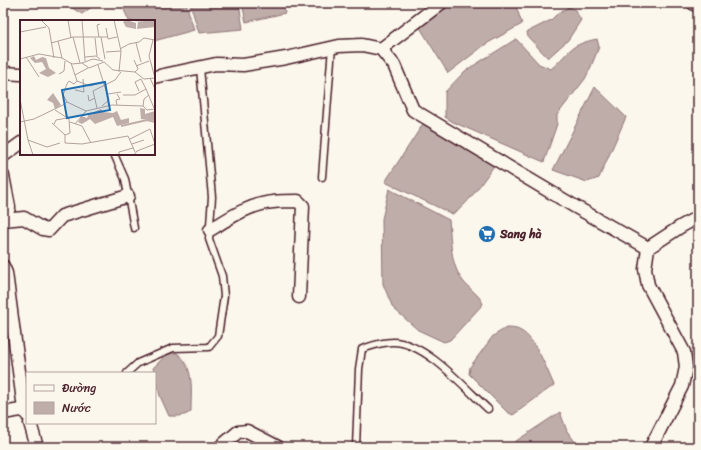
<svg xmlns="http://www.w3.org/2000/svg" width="701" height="450" viewBox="0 0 701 450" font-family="Sriracha,sans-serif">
<rect width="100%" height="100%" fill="#fbf7ec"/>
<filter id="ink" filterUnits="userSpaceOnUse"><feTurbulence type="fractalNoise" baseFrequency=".025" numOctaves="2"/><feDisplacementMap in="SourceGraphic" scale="8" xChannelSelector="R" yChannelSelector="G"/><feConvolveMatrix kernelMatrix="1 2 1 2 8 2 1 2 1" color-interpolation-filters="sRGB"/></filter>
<g filter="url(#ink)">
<g fill="#bfadaa" stroke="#907477">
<polygon points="64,3 97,3 82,14"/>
<polygon points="121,3 186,3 194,30 154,41 154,21 129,21"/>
<polygon points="190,3 239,3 243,29 199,33"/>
<polygon points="242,3 283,3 285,13 246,22"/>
<polygon points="309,3 339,3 340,7 313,8"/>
<polygon points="453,3 515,3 522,24 486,44 448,73 419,26"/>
<polygon points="569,7 575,10 581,20 568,40 548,58 528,37 527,32 551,20 558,13"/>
<path d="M516 39 539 64 551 69C558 63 563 57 570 50 577 44 587 41 597 39L599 47 590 69 585 79 557 115V124L544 162 453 122 445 117V92L465 71Z"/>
<polygon points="595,87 626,117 599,178 587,182 553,170"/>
<path d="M423 124 494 166C484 179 466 208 452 214L385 182Z"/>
<path d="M389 189 449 220C451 240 450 264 463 281 469 289 480 295 483 304L450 340 444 342 418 330 393 308 383 284 382 219Z"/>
<path d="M506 328C511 328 516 328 521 331 536 339 547 370 554 385L513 415 507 412 469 374 470 367 493 336Z"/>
<path d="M172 353H177C195 367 191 390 191 411 185 417 177 416 169 416L160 396 153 368 166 355Z"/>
<polygon points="560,412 567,431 579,447 507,447"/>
</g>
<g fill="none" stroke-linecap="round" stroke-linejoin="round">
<g stroke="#4a1f2b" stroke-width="9">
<g id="lane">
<polyline points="114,154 125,179 134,228"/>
<polyline points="322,177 332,47"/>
<polyline points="127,373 138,363 173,348 209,347 218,336 224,296 222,276 209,239 212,197 200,68"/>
<path d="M356 447 359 369 362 349C371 346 382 342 392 342 425 341 465 388 488 409"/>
</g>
</g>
<g stroke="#4a1f2b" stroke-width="15">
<g id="street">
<polyline points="693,3 698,6"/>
<polyline points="381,49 441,3"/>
<polyline points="3,73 21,74"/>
<polyline points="154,77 216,64 243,65 286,58 339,46 362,45 381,49 394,65 413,110 574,206 648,248"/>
<polyline points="3,156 21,143"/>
<polyline points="3,176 9,207 7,214 3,219"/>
<polyline points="3,220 24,218 43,229 49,230 62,216 128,196"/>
<path d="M210 230C229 218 250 204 273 202 281 201 290 201 298 201L303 206 299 297"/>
<polyline points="3,266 6,273 24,409 27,415"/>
<polyline points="3,413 27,409"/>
<polyline points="30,423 37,447"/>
<polyline points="220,447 238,432 247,431 278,447"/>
<polyline points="651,447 682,386 686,367 684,352 648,285 645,269 648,248 680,227 698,217"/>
</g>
</g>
<use href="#lane" stroke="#fbf7ec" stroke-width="6"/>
<use href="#street" stroke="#fbf7ec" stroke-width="12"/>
</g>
</g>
<defs>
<g id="supermarket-disc" transform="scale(0.9)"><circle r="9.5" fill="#1f6fb2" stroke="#fbf7ec"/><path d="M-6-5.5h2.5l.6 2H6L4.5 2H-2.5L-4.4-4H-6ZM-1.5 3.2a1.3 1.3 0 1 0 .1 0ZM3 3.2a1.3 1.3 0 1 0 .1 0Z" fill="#fff"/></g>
</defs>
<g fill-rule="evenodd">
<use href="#supermarket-disc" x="487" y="234"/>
</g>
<g text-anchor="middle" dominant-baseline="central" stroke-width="4" stroke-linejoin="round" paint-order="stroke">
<g font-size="12" font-weight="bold" fill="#4a1f2b" stroke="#fbf7ec" text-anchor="start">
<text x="500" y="234">Sang hà</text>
</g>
</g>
<g transform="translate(20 20)">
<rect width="135" height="135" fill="#fbf7ec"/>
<path d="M107 0 116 3V9L106 7 103 2ZM118 2H135V7L117 9ZM14 36 16 40 22 37 26 38 29 48 36 53 28 57 19 53 26 49 22 42 15 43 10 38ZM33 73 41 85 35 89 33 83 27 80ZM120 88 125 89V94L135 91V101L121 99ZM81 89 83 92 93 93 97 91 101 100 109 98V103L97 106 93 97 75 104 70 99 62 104 58 102 62 96 67 98 69 93 73 95 72 93Z" fill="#bfadaa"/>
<path fill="none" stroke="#bfadaa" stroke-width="2" d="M114 0 135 2M101 106 127 100 135 102"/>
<path fill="none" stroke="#b4a19f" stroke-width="1" d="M21 0 29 8 34 38M48 0 51 18M62 0 65 41M94 0 101 31 99 52M86 8 88 19 97 17M0 12 26 7M53 17 60 43M79 17 77 5 80 4M81 17 85 39M75 18 77 36M133 20 129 36 135 58M38 21 42 38M31 23 53 17H87M116 23 121 42M100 29 109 24 119 22 124 18 135 20M86 32 101 31M6 37 19 57M65 37 76 36 80 39M0 39 19 34 42 38 52 44 62 43 69 48 84 42 93 50 115 52 124 59 135 58M114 40 118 49 115 52M51 43 57 61 70 66 83 62M62 43 73 39 83 41M78 45 89 80 82 86M116 46 129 41M39 54 44 51 45 41M55 55 68 48M130 58 135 69M126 69 134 88M55 70 64 72 63 59M119 71 115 62 121 59M88 74 101 72M68 75 69 81 75 78M103 75H115L126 69 121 59M129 75 124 79 123 86 127 90 135 89M0 79 8 120 27 127 40 123M47 82 66 91 92 85 123 86M97 85 96 80 100 79 97 74M77 88 73 71 95 60 101 52M0 102 14 99 43 85 47 82 43 75 47 64 49 61 54 64 57 61M50 102 62 106 71 123M32 103 45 115 50 113 49 99 35 90M34 104 36 100 47 98M55 104 66 91M45 115V123L62 124 108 116 115 132M110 119 130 109 135 124 117 131 114 135M8 120 13 135M112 124 124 120M99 135V132L113 128"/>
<path fill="#1f6fb2" fill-opacity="0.15" stroke="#1f6fb2" stroke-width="2" d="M85 62 90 90 47 98 42 70Z"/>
<rect width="135" height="135" fill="none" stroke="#4a1f2b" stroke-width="2"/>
</g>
<rect width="701" height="450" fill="none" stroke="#fbf7ec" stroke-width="16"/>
<rect x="8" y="8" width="685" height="434" fill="none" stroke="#4a1f2b" stroke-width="1.5" filter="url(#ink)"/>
<rect x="26" y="372" width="130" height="52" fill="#fbf7ec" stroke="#b4a19f"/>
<rect x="34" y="385" width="20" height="6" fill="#fbf7ec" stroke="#b4a19f"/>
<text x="62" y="392" font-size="12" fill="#4a1f2b">Đường</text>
<rect x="34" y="402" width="20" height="12" fill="#bfadaa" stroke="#b4a19f"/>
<text x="62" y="412" font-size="12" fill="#4a1f2b">Nước</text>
</svg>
